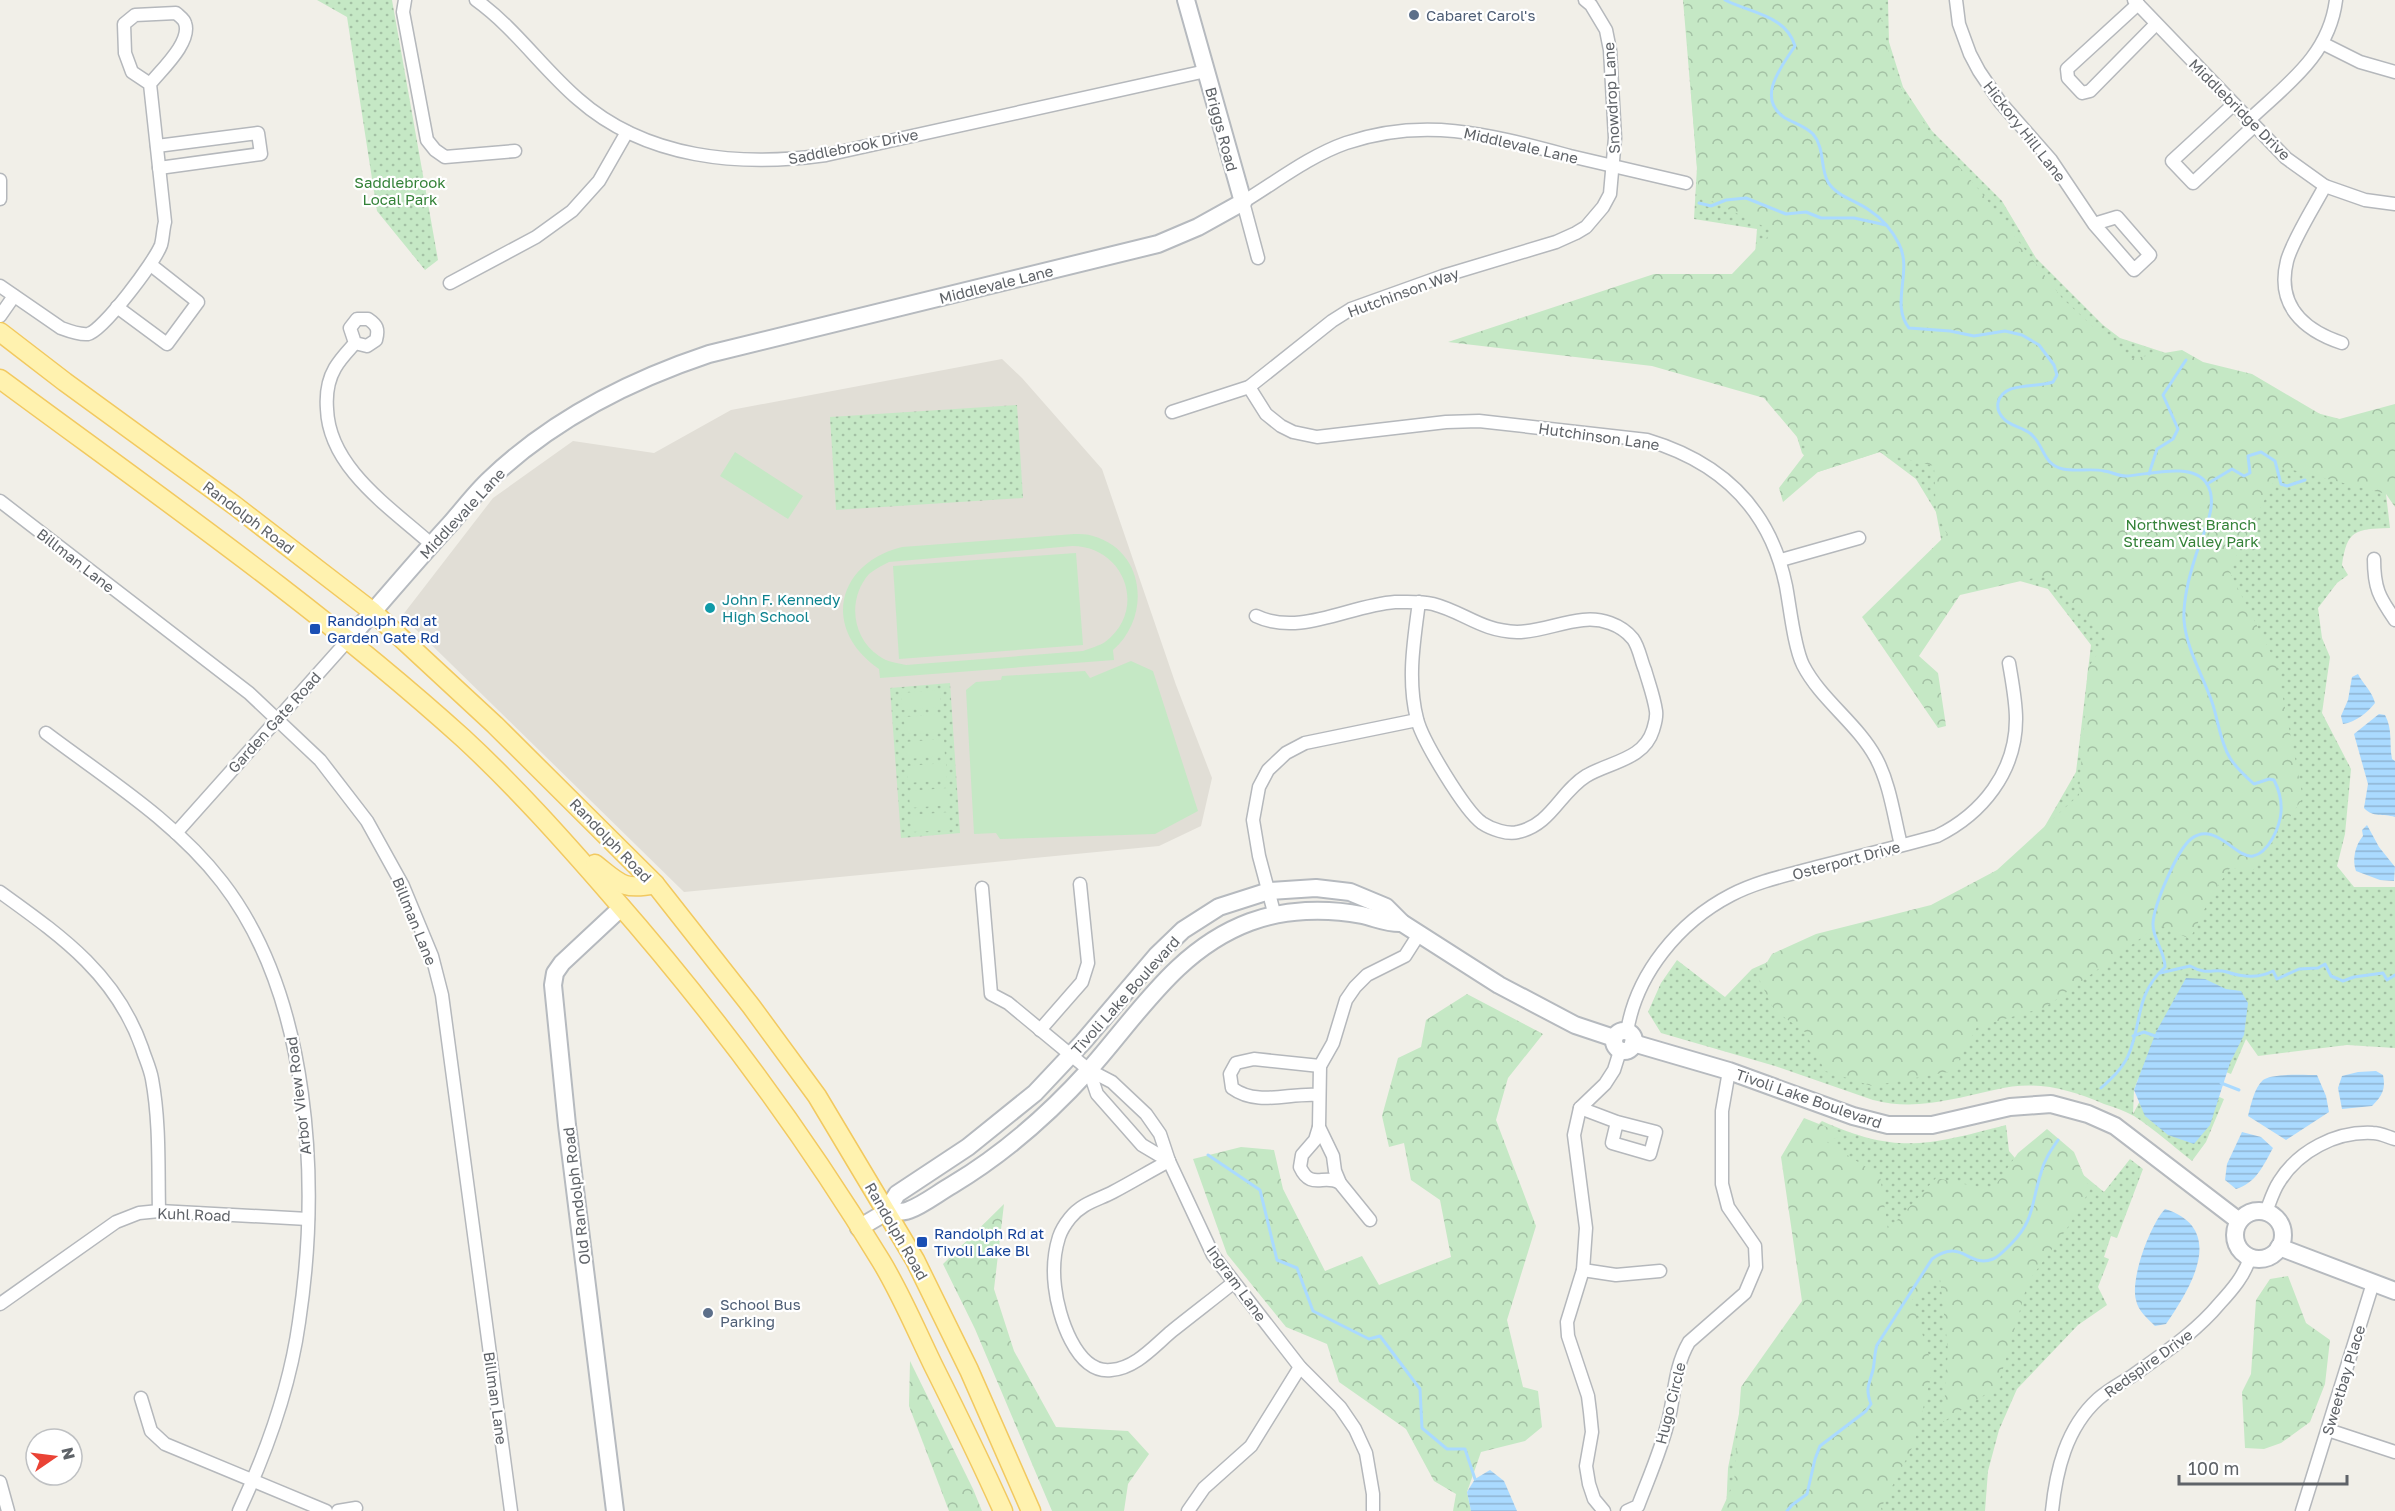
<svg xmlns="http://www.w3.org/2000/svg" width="2395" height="1511" viewBox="0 0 2395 1511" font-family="'Golos Text',sans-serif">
<defs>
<pattern id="green-dots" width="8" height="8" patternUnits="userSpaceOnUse" patternTransform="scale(1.5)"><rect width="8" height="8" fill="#c5e8c5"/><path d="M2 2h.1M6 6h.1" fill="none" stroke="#a3c0a4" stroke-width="1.8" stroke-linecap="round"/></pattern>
<pattern id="forest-crowns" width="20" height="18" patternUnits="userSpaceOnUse" patternTransform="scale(1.5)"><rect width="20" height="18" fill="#c5e8c5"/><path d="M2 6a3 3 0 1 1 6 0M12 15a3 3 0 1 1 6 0" fill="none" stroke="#a3c0a4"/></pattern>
<pattern id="water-rules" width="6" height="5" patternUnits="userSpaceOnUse" patternTransform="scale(1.5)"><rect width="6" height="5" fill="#aadaff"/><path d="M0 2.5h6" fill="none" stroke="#8eb4d2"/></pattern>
</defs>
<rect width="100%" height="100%" fill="#f1efe8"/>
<polygon fill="#e1ded6" points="1002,359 1022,378 1102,469 1176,685 1212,778 1201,826 1159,846 684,892 402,616 493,498 573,441 654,453 731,410"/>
<g fill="url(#green-dots)" fill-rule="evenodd">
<polygon points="317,0 392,0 438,260 425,270 377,211 347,17"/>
<path d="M1683 0H1888L1889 42 1903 87 1932 131 2002 201 2036 258 2103 325 2120 338 2172 355 2205 384 2359 424 2386 494 2390 528C2355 529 2347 530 2342 565L2348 575 2337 583 2318 608 2322 638 2330 657 2322 713 2351 769 2345 834 2337 866 2354 887H2395V1048L2347 1045 2258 1056 2246 1039 2231 1074 2213 1067 2203 1090 2224 1099 2206 1142 2192 1161C2173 1146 2154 1129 2134 1116 2125 1111 2114 1107 2104 1104 2066 1088 2035 1080 1994 1090 1952 1099 1916 1111 1873 1100L1775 1066 1661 1033 1648 1012 1661 983 1677 960 1725 997 1752 969 1819 939 1930 910 2023 864 2076 772 2091 645 2048 589 1945 560 1936 512 1916 479 1880 452 1818 472 1802 453 1752 292 1757 229 1694 219 1697 167ZM2138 1079 2149 1084 2133 1114 2134 1090Z"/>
<polygon points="1017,405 1023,498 836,510 830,417"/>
<polygon points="950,683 960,833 901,838 890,688"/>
<path d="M1822 1121C1897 1155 1929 1145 2006 1125L2009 1151 2020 1164 2081 1173 2104 1192 2130 1159 2143 1169 2117 1238 2111 1236 2104 1257 2109 1259 2098 1287 2107 1305 2078 1325 2017 1389 1999 1430 1988 1471 1985 1511H1726L1728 1468 1742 1399 1824 1317 1785 1158Z"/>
</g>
<g fill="url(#forest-crowns)">
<polygon points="1684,0 1877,0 1895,80 1931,134 1980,191 2062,298 2128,359 2182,350 2203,362 2252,374 2332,421 2395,404 2395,507 2386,494 2281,467 2229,571 2276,663 2303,798 2253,870 2230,868 2211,896 2190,939 2159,925 2046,1007 1977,1027 1953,1071 1872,1086 1825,1071 1805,1032 1774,1010 1758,977 1772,954 1816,934 1931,905 1997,870 2079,795 2088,668 2108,637 2043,576 1960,595 1919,656 1938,673 1946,726 1938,728 1862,617 1947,534 1936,512 1934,466 1879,452 1818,472 1783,502 1779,488 1808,450 1764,398 1652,366 1448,342 1654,274 1732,274 1773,231 1699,195"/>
<polygon points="1467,994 1543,1034 1508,1078 1496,1120 1536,1226 1507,1320 1523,1387 1538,1391 1542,1427 1525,1441 1481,1452 1467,1492 1471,1511 1453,1511 1456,1494 1434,1481 1406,1429 1339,1382 1327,1344 1286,1327 1227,1254 1193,1159 1241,1147 1274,1150 1283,1189 1325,1271 1362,1256 1379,1285 1451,1257 1440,1200 1411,1180 1404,1143 1389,1147 1382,1116 1398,1058 1421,1047 1426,1020"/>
<polygon points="1804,1118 1844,1134 1827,1142 1880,1176 1888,1230 1936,1178 1992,1190 2018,1153 2047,1129 2074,1152 2090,1190 2066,1230 2028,1282 1998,1386 1943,1422 1948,1350 1940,1279 1912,1300 1933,1369 1914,1444 1881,1508 1882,1511 1721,1511 1734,1483 1741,1387 1802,1301 1781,1157"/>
<polygon points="1004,1204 994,1289 1014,1351 1056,1427 1128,1431 1149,1454 1128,1484 1124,1511 1052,1511 975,1329 943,1264"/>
<polygon points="2288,1276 2306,1323 2330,1340 2325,1384 2310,1422 2281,1443 2264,1449 2245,1448 2242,1392 2251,1374 2256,1300 2270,1279"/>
<polygon points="910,1361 973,1489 982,1511 949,1511 909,1406"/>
</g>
<g fill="#c5e8c5" fill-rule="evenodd">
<polygon points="735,452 803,496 788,519 720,476"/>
<path d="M1074 534C1080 534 1087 534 1093 536 1146 551 1151 617 1113 650L1114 660 880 678 879 669C822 630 835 564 902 547ZM1072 546C1125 546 1148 610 1105 642 1099 646 1090 648 1083 651L906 665C897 663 887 662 879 656 852 638 847 599 869 574 875 569 883 565 889 562Z"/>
<polygon points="1076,553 1083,645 899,659 893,566"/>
<polygon points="1131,661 1153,671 1198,811 1155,834 1000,839 996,833 974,834 966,690 976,682 1001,680 1002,676 1085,671 1090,678"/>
<polygon points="940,690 941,707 902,710 901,693"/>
<polygon points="942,714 943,732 905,734 904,717"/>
<polygon points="944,739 945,756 907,759 905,742"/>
<polygon points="946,763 947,780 908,783 907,766"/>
<polygon points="947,788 949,805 910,808 909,791"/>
<polygon points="949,812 950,830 912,832 910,815"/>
</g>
<g fill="url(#water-rules)">
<path d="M2358 674C2363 684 2372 691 2375 703 2367 713 2356 722 2343 724L2341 716 2348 700 2352 677Z"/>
<path d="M2379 714 2385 715C2393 730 2389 743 2392 759L2395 761V817C2383 813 2373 818 2364 808L2368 784 2354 734Z"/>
<path d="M2367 825 2379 847 2395 867 2394 881 2380 880 2356 871C2352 860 2355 845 2363 836L2362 830Z"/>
<polygon points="2186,978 2205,979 2226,989 2241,991 2248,1003 2244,1035 2230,1063 2210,1125 2194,1144 2168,1135 2145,1116 2134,1090 2156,1032"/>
<path d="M2376 1071 2383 1075C2386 1089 2382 1096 2372 1106L2342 1109 2338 1088 2342 1076 2358 1072Z"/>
<path d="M2317 1075 2326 1096 2329 1112 2286 1140 2248 1116C2251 1105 2254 1088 2263 1080 2272 1073 2305 1075 2317 1075Z"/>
<path d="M2242 1132 2261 1137 2273 1148C2263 1166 2256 1183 2236 1189L2225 1180 2227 1164Z"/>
<path d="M2165 1209C2228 1229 2190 1289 2166 1324L2155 1326C2148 1319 2138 1311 2136 1300 2130 1279 2150 1225 2165 1209Z"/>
<polygon points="1490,1470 1504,1481 1517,1511 1471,1511 1467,1492 1475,1479"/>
</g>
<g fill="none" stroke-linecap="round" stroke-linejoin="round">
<g stroke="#aadaff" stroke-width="3">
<path d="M1725 0C1750 13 1786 15 1795 46 1782 66 1755 98 1785 118 1794 123 1805 126 1813 134 1825 148 1820 168 1828 182 1836 196 1857 201 1869 210 1883 219 1892 230 1899 244 1913 271 1890 304 1909 328L1950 331 1974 336 2005 331 2022 335 2039 345 2054 365 2057 375 2053 382C2038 388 2002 381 1998 403 1997 409 2000 415 2004 419 2010 426 2023 427 2031 434 2045 446 2042 464 2063 469 2076 472 2091 468 2104 471 2112 472 2118 476 2126 476 2148 475 2193 461 2207 484 2220 505 2201 537 2195 558 2189 577 2183 601 2184 620 2186 648 2203 676 2212 702 2218 719 2220 742 2230 758 2236 768 2245 776 2254 784L2269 779 2274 780C2279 790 2282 800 2281 812 2280 826 2269 853 2253 856 2236 859 2215 820 2191 839 2177 850 2154 905 2153 923 2152 938 2165 951 2165 967 2134 996 2143 1022 2128 1056 2122 1069 2111 1079 2101 1088"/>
<polyline points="1699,203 1711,206 1726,200 1746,198 1786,214 1806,212 1821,218 1854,218 1886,225"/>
<polyline points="2149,474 2157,449 2173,439 2178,429 2163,395 2186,360"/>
<polyline points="2207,484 2232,469 2244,476 2250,473 2248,456 2261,452 2275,461 2281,484 2287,486 2305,480"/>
<path d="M2160 973 2190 966C2208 976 2213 968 2227 972 2242 977 2258 979 2273 971L2277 979 2299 969 2318 968 2325 964 2331 976 2343 981 2354 977 2383 973 2387 980 2395 975"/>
<polyline points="2133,1036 2144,1032 2158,1037"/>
<polyline points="2221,1083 2239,1090"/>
<polyline points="1208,1155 1260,1190 1277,1260 1297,1268 1313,1311 1369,1339 1380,1336 1420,1389 1422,1428 1447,1449 1465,1449 1475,1479"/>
<path d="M1787 1511 1792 1505 1807 1494 1815 1459 1820 1446 1866 1411 1871 1404C1865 1388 1869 1385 1873 1370 1875 1361 1874 1354 1877 1345L1932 1259C1963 1237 1968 1269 1993 1259 1999 1257 2006 1249 2011 1244 2035 1220 2031 1203 2041 1173 2044 1160 2051 1150 2058 1140"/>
</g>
<g stroke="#b5b8bc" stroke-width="15">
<g id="street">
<polyline points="405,0 403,12 427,140 435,150 445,157 515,151"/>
<path d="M476 0C515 28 542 68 578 99 646 159 740 167 826 155L1206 71"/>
<polyline points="1956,0 1959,24 1970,54 1979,71 2000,102 2051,160 2094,224 2134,270 2150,255 2117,217 2094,224"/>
<polyline points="2134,0 2286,158 2325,186 2365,200 2395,204"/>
<polyline points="2138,4 2067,69 2068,78 2082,93 2090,91 2156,24"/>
<polyline points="2324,44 2360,62 2395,72"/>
<polyline points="2234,104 2172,161 2193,183 2254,126"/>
<path d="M2249 120C2287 84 2329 56 2336 0"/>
<polyline points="157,146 258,133 261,154 159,168"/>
<polyline points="0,180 0,199"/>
<path d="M2325 186C2315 205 2292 241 2287 261 2276 305 2303 330 2342 343"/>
<path d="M1258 258 1243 202C1276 182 1309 156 1346 143 1426 116 1491 135 1570 156 1608 165 1647 174 1686 183"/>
<polyline points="450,283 536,237 572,211 599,181 627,132"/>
<path d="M0 286 61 328C69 331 79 335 88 334 103 331 155 261 161 245 163 238 163 229 165 222L150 84 132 72 125 53 124 24 135 15 176 13C179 16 184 19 185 23 192 42 161 70 150 84"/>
<polyline points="117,307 167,344 198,302 151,265"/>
<polyline points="0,316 14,296"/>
<path d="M355 343 350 328 357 319H368C377 325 379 329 376 340L367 346 355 343C348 351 340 359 335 368 328 380 326 396 327 409 329 468 391 508 431 544"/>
<path d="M1249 387 1266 414 1281 426 1293 432 1317 437 1446 422 1479 421 1647 440C1721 462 1770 508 1786 586 1790 607 1794 647 1803 665 1821 700 1857 723 1876 758 1890 784 1894 817 1901 845"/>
<polyline points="1172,412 1249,387 1332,321 1351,309 1443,276 1556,242 1576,233 1586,227 1603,207 1610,194 1615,138 1610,50 1606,30 1591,5 1585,0"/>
<polyline points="0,501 249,693 320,760 367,821 403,886 432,956 442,995 511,1511"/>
<path d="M2374 559C2374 588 2379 597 2395 620"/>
<polyline points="1781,560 1859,538"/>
<path d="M1256 616C1300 637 1350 605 1395 602 1408 602 1420 601 1433 604 1464 612 1481 631 1517 632 1539 632 1561 622 1583 620 1601 618 1621 624 1633 639 1639 647 1641 661 1645 670 1649 684 1654 697 1656 711 1657 718 1655 723 1653 730 1644 760 1609 762 1586 776 1560 792 1551 825 1518 832 1508 835 1491 829 1482 823 1465 811 1422 740 1417 719 1407 680 1414 640 1419 602"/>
<path d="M46 733C107 779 175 821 222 882 311 997 320 1183 299 1322 290 1387 267 1451 239 1511"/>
<polyline points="176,833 349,639"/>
<polyline points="982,888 991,994 1008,1003 1089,1070 1112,1082 1146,1114 1160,1134 1169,1161 1213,1255 1300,1367 1340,1407 1355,1429 1366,1453 1373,1494 1373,1511"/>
<path d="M0 892C61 936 116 974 142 1048 145 1058 150 1068 152 1079 160 1122 158 1168 159 1211"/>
<polyline points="1275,916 1259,856 1253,820 1259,787 1268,770 1286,753 1305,743 1417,720"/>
<polyline points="1040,1030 1082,982 1088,963 1080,884"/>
<path d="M1627 1032C1636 974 1679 922 1731 895 1758 881 1788 875 1817 867 1857 857 1897 847 1937 836 1982 814 2016 772 2016 719 2016 701 2012 681 2009 663"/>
<polyline points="1089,1070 1097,1094 1120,1120 1142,1145 1169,1161"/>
<path d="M1319 1095C1290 1092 1258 1107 1232 1088L1230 1074 1236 1063 1254 1059 1320 1066"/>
<polyline points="1580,1108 1617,1122 1656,1132 1650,1154 1612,1143 1617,1122"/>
<path d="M1319 1127 1315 1140 1302 1155 1300 1167C1311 1191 1324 1173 1340 1183"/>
<path d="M1169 1161C1150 1171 1132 1182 1113 1192 1098 1200 1082 1203 1070 1218 1066 1223 1061 1231 1059 1237 1054 1253 1053 1271 1055 1287 1058 1315 1076 1374 1111 1370 1136 1368 1154 1346 1172 1331 1192 1315 1213 1299 1233 1283"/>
<path d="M2266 1212C2270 1202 2273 1191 2279 1182 2298 1151 2336 1131 2373 1133 2380 1133 2388 1137 2395 1139"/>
<polyline points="1370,1220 1340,1183 1335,1171 1333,1156 1319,1127 1320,1066 1333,1043 1346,1000 1355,987 1367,975 1405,956 1419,934"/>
<polyline points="1583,1270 1616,1275 1660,1271"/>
<polyline points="0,1304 116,1222 139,1213 159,1211 308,1219"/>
<polyline points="141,1398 151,1431 165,1444 326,1511"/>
<polyline points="2328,1430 2395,1452"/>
<polyline points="0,1482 8,1511"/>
<polyline points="338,1511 356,1508"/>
<polyline points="1188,1511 1204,1488 1251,1446 1300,1367"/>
<polyline points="1604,1511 1594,1499 1589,1484 1586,1466 1592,1432 1590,1412 1588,1396 1568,1336 1567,1322 1583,1270 1586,1228 1574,1135 1580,1108 1605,1084 1614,1070 1620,1051"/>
<path d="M1627 1511 1638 1506C1649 1477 1662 1448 1669 1418 1675 1391 1675 1366 1689 1342L1745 1293 1756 1267 1755 1246 1728 1207 1722 1184V1111L1729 1071"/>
<path d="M2052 1511C2056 1471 2066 1428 2098 1399 2108 1390 2121 1383 2132 1376 2164 1353 2195 1333 2220 1303 2232 1290 2245 1275 2250 1257"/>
<polyline points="2302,1511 2373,1283"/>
</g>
</g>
<g stroke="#b6babf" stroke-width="20">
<g id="secondary">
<path d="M349 639C383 601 416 561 451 523 464 508 476 492 490 479 553 419 628 381 709 354L1158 244 1198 227 1243 202 1186 0"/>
<circle cx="1624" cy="1041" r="10"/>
<polyline points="1633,1043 1729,1071 1853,1116 1888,1125 1932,1125 2010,1107 2051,1104 2088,1114 2115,1126 2239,1221"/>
<circle cx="2259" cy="1235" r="24"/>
<path d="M886 1212C893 1212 902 1213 909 1210 923 1205 938 1193 952 1185 1002 1155 1049 1114 1088 1071 1138 1015 1177 949 1250 922 1285 909 1326 908 1362 915 1376 918 1388 924 1402 923"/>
<polyline points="859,1228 886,1212 897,1194 968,1147 1035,1093 1083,1042 1157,955 1183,930 1219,907 1269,891 1316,888 1350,892 1386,907 1402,923 1499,985 1575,1025 1614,1038"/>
<polyline points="2279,1247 2395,1291"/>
<polyline points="615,1511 567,1125 553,985 555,973 562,963 622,907"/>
</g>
</g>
<g stroke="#f2c960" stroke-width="21">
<g id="primary">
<polyline points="0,332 65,382 234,505 373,612 495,725 655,884 751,1006 817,1096 915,1260 969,1370 1031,1511"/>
<path d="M0 379C157 495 318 607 463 738 516 787 564 841 611 895 712 1010 802 1131 881 1261 901 1294 916 1330 933 1365 957 1413 981 1462 1003 1511"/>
<path d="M595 864C619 883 623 891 655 884"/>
</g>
</g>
<use href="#street" stroke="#fff" stroke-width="12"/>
<use href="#secondary" stroke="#fff" stroke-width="16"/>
<use href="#primary" stroke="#fff2af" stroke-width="18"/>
</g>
<g fill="#5c6f8a" stroke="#fff" stroke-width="2">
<circle cx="1414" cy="15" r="6"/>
<circle cx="708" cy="1313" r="6"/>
</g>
<circle fill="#0f9aa8" stroke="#fff" stroke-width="2" cx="710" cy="608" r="6"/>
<g fill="#1a4fb4" stroke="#fff" stroke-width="2">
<rect x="309" y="623" width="12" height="12" rx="3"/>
<rect x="916" y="1236" width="12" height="12" rx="3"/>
</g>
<g text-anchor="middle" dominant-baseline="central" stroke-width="4.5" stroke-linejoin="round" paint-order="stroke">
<g font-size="15" fill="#4e5e75" stroke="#fff" text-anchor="start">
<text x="1426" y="15">Cabaret Carol's</text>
<text x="720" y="1304">School Bus<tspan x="720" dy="17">Parking</tspan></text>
</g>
<g font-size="15" fill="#5f6368" stroke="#fff">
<text transform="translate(1611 98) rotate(-93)">Snowdrop Lane</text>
<text transform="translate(2240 109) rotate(45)">Middlebridge Drive</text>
<text transform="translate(1222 129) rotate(75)">Briggs Road</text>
<text transform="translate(2025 131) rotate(52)">Hickory Hill Lane</text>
<text transform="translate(1521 145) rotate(13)">Middlevale Lane</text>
<text transform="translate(853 146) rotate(-11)">Saddlebrook Drive</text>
<text transform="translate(996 284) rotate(-14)">Middlevale Lane</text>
<text transform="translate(1403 292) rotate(-20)">Hutchinson Way</text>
<text transform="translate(1599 436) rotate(8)">Hutchinson Lane</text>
<text transform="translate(462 513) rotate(-47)">Middlevale Lane</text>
<text transform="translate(249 517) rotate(37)">Randolph Road</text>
<text transform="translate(76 560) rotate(38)">Billman Lane</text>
<text transform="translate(274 722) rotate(-48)">Garden Gate Road</text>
<text transform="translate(611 840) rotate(46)">Randolph Road</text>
<text transform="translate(1846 860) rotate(-15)">Osterport Drive</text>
<text transform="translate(415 921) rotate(68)">Billman Lane</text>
<text transform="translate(1125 995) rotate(-48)">Tivoli Lake Boulevard</text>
<text transform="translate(298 1096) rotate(-97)">Arbor View Road</text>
<text transform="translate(1809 1098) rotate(19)">Tivoli Lake Boulevard</text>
<text transform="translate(576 1196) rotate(-97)">Old Randolph Road</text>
<text transform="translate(194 1214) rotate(2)">Kuhl Road</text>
<text transform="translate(897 1231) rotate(60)">Randolph Road</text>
<text transform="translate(1237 1283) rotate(54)">Ingram Lane</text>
<text transform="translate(2148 1363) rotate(-36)">Redspire Drive</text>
<text transform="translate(2343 1380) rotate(-73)">Sweetbay Place</text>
<text transform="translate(496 1398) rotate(82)">Billman Lane</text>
<text transform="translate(1670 1403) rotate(-76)">Hugo Circle</text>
</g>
<g font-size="15" fill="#348238" stroke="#fff">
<text x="400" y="182">Saddlebrook<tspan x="400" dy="17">Local Park</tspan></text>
<text x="2191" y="524">Northwest Branch<tspan x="2191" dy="17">Stream Valley Park</tspan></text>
</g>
<g font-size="15" fill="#0d838f" stroke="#fff" text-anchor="start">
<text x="722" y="599">John F. Kennedy<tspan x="722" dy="17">High School</tspan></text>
</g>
<g font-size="15" fill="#164399" stroke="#fff" text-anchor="start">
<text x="327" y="620">Randolph Rd at<tspan x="327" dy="17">Garden Gate Rd</tspan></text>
<text x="934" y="1233">Randolph Rd at<tspan x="934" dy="17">Tivoli Lake Bl</tspan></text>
</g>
</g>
<g transform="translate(54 1457) rotate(76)"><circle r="28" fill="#ffffff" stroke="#bfc1c3" stroke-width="1.5"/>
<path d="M0-4.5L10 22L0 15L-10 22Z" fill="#ea4335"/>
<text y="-9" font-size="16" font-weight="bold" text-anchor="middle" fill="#5f6368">N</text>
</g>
<path d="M2179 1475v9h168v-9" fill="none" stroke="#5f6368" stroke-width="3"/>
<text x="2188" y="1475" font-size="18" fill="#5f6368" stroke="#ffffff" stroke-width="4.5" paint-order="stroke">100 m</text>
</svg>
